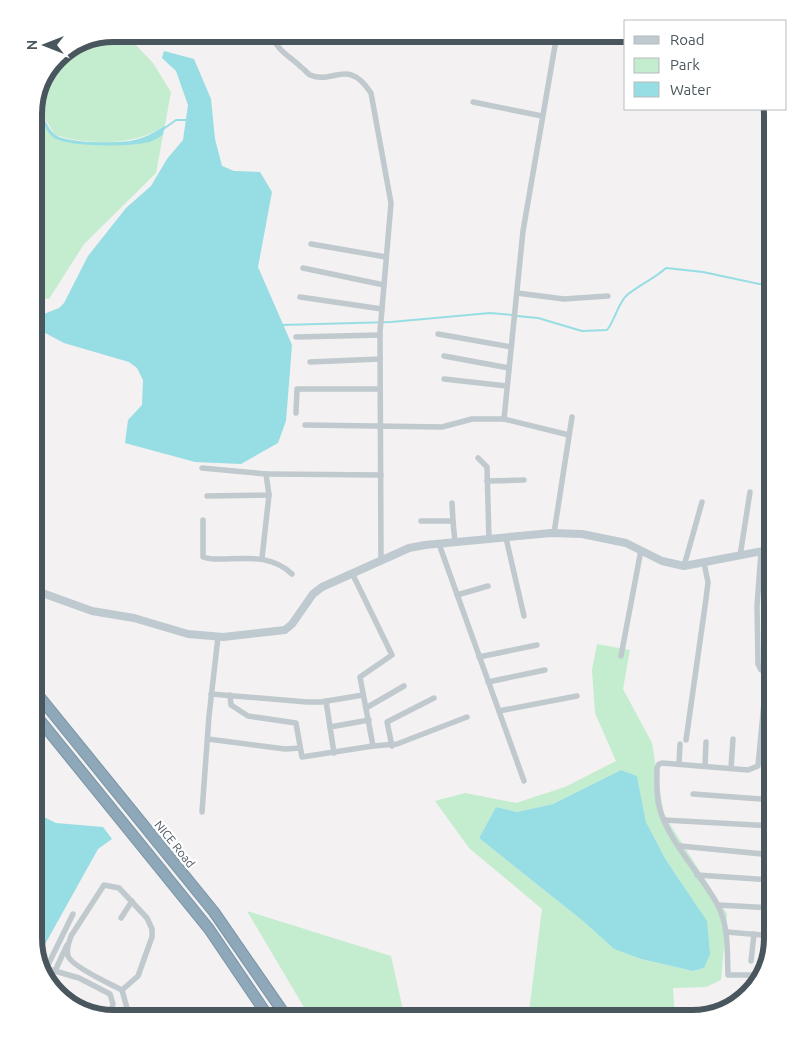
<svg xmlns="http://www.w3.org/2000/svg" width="807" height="1053" viewBox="0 0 807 1053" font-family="Ubuntu,sans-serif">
<rect width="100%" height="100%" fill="#f3f1f1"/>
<g fill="#c4eccf" fill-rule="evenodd">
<path d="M127 36 153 63 171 92 165 125C135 147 89 145 55 135L36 104 61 54 92 42Z"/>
<path d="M35 107 53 136C88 144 129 152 163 135L156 173 84 244 49 299 34 297Z"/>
<path d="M597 644 630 650 623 689 652 743 664 815 727 914 721 980 706 987 673 988 675 1019H528L542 909 469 848 435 801 465 793 516 803 565 787 616 761 595 713 592 670ZM621 770 637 776 646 822 666 860 699 909 704 968 693 971 641 959 614 949 583 921 479 838 496 807 517 812 553 804Z"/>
<polygon points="247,911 391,956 405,1019 311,1019"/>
</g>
<g fill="#96dde4">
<polygon points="164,51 194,59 211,99 215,139 222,166 234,171 260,172 272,192 258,267 292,345 286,421 278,443 241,464 195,462 125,443 128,420 142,405 143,380 137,368 129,362 64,343 34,327 34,318 59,308 64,303 88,256 126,208 151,186 167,159 183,140 188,105 176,71 162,58"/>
<path d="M36 104C43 113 46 126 54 134 66 144 114 143 130 141 142 139 155 133 165 125L163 135C159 137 154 141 149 142 130 147 74 147 56 139 46 134 41 116 35 107Z"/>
<polygon points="621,770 637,776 646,822 666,860 707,921 710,954 704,968 693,971 641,959 614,949 583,921 479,838 496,807 517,812 553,804"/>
<polygon points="34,812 56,823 103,827 112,839 98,849 39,955 34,938"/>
</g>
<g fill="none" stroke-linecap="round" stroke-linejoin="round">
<g stroke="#96dde4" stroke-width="2">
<polyline points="162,130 176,120 186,120"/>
<path d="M517 316 538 318 582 331 607 330C615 320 618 303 627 295 639 285 654 279 666 268L703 272 773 287"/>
<polyline points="282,325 391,322 490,313 512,315"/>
</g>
<g stroke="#7993a6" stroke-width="12">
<g id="highway">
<polyline points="34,690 214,912 288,1019"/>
<polyline points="34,713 209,929 270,1019"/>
</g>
</g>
<g stroke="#c0c9ce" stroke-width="5.5">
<path d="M270 34C280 53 287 54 301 67 304 69 307 73 310 75 334 85 347 57 371 93L391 203 380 332 381 560"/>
<polyline points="473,102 542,116"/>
<polyline points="311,244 386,257"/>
<polyline points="303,268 384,285"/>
<polyline points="517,293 564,299 608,296"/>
<polyline points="300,297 382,309"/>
<polyline points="438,334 511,347"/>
<polyline points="296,337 380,335"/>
<polyline points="444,356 509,368"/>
<polyline points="310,362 380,359"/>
<polyline points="444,379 507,386"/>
<polyline points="296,413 297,389 380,389"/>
<polyline points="504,419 523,231 557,34"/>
<polyline points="305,425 442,427 472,419 504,419 569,435"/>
<polyline points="478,458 487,467 489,540"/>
<polyline points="202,468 266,474 269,495 207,496"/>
<polyline points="266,474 381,475"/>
<polyline points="487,481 524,480"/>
<polyline points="452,503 453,521"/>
<path d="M203 520V557C211 560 218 559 226 559 251 558 273 556 292 574"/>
<polyline points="421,521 453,521 455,543"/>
<polyline points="554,533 572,417"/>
<polyline points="506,538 524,616"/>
<polyline points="439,544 524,781"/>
<polyline points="761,552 757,606 758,664 761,670 773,671"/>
<polyline points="740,556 750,492"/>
<polyline points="262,558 269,495"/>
<polyline points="684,566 702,502"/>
<polyline points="457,595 488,586"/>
<polyline points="621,656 641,550"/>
<polyline points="479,657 537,645"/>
<polyline points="488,682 545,670"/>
<polyline points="211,694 307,702 321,702 363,695"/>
<polyline points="230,695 231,705 248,716 296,723 302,757 373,746 360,677 392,655 352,573"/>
<polyline points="326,701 330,727"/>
<polyline points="366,708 404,686"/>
<polyline points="499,711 577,696"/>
<polyline points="208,739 285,749 300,748"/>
<polyline points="686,740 706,599 708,582 704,563"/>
<polyline points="373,746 397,744 467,717"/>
<polyline points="392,746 387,722 434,698"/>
<polyline points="334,753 330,727 369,720"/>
<polyline points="679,764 680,744"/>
<polyline points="705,766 706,742"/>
<polyline points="731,768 733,739"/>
<polyline points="693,794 773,800"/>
<polyline points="202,812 209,716 218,637"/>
<polyline points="664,820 773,826"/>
<polyline points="680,846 773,855"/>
<polyline points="697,875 773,880"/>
<polyline points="718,905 773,908"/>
<polyline points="121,918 132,901"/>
<polyline points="727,932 773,936"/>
<polyline points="751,961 754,934"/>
<polyline points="48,969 79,978 110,994 113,1004 109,1019"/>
<polyline points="55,971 67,945"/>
<polyline points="44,973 73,914"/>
<path d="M763 975H728C727 951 729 925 717 904 701 874 667 840 659 806 656 794 657 781 657 768L659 764 662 763 748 770 758 766 767 671"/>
<path d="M122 990 138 976 152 937V929L147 918 119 888 104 885 71 936C69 942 66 949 68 956 71 966 112 985 122 990L130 1019"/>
<polyline points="120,1019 128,1015"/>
</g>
<polyline stroke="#bfc9d0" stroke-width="8" points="34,590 92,611 134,618 188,634 223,637 285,630 292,624 313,594 322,587 409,548 425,545 551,533 582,534 626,543 662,561 684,566 773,549"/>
<use href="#highway" stroke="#8ea8ba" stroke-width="10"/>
</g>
<g text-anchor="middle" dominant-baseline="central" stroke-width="4.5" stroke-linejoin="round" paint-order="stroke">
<g font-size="12" fill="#4a565d" stroke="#fff">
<text transform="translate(175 844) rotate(51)">NICE Road</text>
</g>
</g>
<path d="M0 0H807V1053H0ZM114 42H692A72 72 0 0 1 764 114V938A72 72 0 0 1 692 1010H114A72 72 0 0 1 42 938V114A72 72 0 0 1 114 42Z" fill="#fff" fill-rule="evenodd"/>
<path fill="none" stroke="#4a565d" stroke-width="6" d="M114 42H692A72 72 0 0 1 764 114V938A72 72 0 0 1 692 1010H114A72 72 0 0 1 42 938V114A72 72 0 0 1 114 42Z"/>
<rect x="624" y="20" width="162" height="90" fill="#ffffff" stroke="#b7bbbe"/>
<rect x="634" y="36" width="25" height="8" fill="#bfc9d0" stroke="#b7bbbe"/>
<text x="670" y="45" font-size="15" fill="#4a565d">Road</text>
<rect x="634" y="58" width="25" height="15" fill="#c4eccf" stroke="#b7bbbe"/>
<text x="670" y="70" font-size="15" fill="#4a565d">Park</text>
<rect x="634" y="82" width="25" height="15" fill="#96dde4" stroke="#b7bbbe"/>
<text x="670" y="95" font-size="15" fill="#4a565d">Water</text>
<g transform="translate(45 45) rotate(270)" stroke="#ffffff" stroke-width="4" paint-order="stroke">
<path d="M0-4L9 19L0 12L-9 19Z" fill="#4a565d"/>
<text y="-8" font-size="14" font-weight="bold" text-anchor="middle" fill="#4a565d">N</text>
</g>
</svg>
